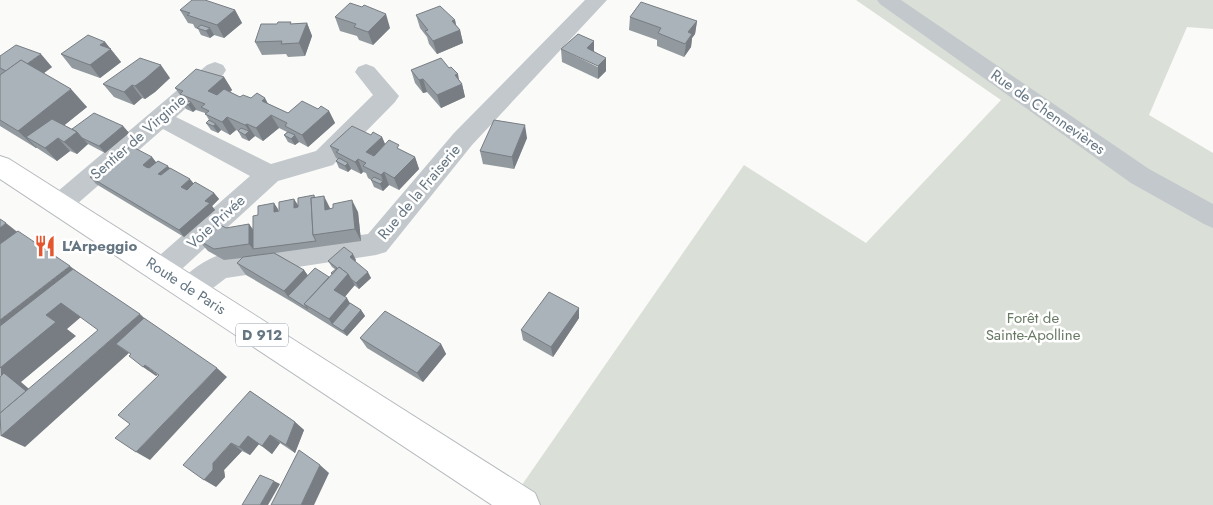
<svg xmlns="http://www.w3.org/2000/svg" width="1213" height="505" viewBox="0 0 1213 505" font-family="Jost,sans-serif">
<rect width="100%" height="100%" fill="#fafaf8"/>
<polygon fill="#dadfd7" points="856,0 1213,0 1213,29 1187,27 1149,115 1213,153 1213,505 508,505 744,165 866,243 1001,100"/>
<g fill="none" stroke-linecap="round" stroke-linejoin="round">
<g stroke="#b5babe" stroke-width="2">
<polygon id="major" points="0,156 9,159 535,493 540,505 492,505 0,179"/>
</g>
<g fill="#c3c8cc" fill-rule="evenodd">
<path d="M585 0H607L472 145 386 252 376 255 226 278 200 298 190 301 180 298 176 289C183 274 203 261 219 255L368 234 454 133Z"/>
<polygon points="877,0 901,0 1149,169 1213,204 1213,228 1204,224 1131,183 880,4"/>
<polygon points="215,62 223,65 226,70 223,75 176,117 271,164 316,151 373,95 355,72 358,67 366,64 374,67 399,96 395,102 333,165 278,181 172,278 162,282 152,278 148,270 152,262 250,176 163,129 69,211 60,214 51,211 47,204 51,197 207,65"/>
</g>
<use href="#major" fill="#fff" fill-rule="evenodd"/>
</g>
<g fill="#929a9f">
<polygon points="180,10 235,10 242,23 224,38 214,35 210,38 201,35 198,29 195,28 193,24 188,23"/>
<polygon points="416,15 455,20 456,25 460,30 463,43 437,54 429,44 427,37 420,28"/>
<polygon points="335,17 390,28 373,45 359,40 357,36 340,31"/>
<polygon points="630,17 697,21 695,34 692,38 691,47 684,57 657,46 657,40 629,30"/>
<polygon points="307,23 312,36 305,56 288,57 286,54 262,55 255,42 292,24"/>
<polygon points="105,42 121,62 100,78 72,68 61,54"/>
<polygon points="561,49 606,71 598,79 562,62"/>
<polygon points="0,56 52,67 44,73 87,107 64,125 72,129 123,126 129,133 105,153 88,144 77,154 70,151 57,161 37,148 36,148 0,126"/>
<polygon points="411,70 459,80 462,84 465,97 441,108 427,92 423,93 415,83"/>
<polygon points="224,77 232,90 230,92 240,97 251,98 269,104 288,113 318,109 329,111 335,123 308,147 299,142 295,145 288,142 284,135 287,132 279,128 263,141 255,136 249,141 242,138 238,131 236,130 230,135 221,130 218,133 211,130 206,123 209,120 205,113 196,110 193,112 186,109 181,102 184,100 175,88"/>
<polygon points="170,78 155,92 145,99 142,98 134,105 114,97 103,84"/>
<polygon points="371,135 382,137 385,144 401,150 415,157 419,169 399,190 389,185 383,191 374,187 371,180 368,178 366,173 363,172 361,174 351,169 348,172 339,168 336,161 338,159 336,158 330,146"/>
<polygon points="527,138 514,169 483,164 480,151"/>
<polygon points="152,157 156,162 170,168 194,184 214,193 219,199 212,206 215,210 184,237 96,184 90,177"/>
<polygon points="314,195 315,197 330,208 331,209 358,212 361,241 275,253 304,270 308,276 329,277 336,270 332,267 328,261 356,260 355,261 371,278 359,289 354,285 345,297 350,303 361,310 365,316 347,336 292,302 246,275 237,263 242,258 224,260 208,251 198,240 249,224 253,230 278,209 278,211 298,205"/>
<polygon points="579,308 579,318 553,357 523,340 521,330"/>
<polygon points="360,338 441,344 446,354 423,382 367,348"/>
<polygon points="250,391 295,422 304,430 295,453 280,443 272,454 259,444 250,455 242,451 224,470 225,477 216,487"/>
</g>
<g fill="#777d82">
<polygon points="235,10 242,23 224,38 217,25"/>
<polygon points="386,14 390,28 373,45 368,32"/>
<polygon points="455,20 457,31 460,30 463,43 437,54 433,41 452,21"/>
<polygon points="697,21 695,34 692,38 691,47 684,57 688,32"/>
<polygon points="307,23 312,36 305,56 299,43"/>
<polygon points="210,28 214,35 210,38 206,31"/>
<polygon points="594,41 594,54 587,48"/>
<polygon points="105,42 121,62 100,78 90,65 100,45"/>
<polygon points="41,54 52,67 25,87 13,74"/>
<polygon points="606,58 606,71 598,79 598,66"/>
<polygon points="161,65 170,78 155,92 145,99 135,86"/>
<polygon points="458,74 460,85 462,84 465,97 441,108 437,95 455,75"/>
<polygon points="224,77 232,90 217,104 208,91"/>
<polygon points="423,79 427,92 423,93 419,80"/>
<polygon points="132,85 142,98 134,105 124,92"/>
<polygon points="71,89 87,107 40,145 26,137 37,148 36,148 18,131"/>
<polygon points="265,98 272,111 262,101"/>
<polygon points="191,102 196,109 193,112 188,105"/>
<polygon points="329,111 335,123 308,147 302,135"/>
<polygon points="271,115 279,128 263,141 256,128"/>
<polygon points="227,117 236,130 230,135 222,122"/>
<polygon points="216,124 221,130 218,133 213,126"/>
<polygon points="247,124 255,136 249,141 245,135 249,131 245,125"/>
<polygon points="525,125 527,138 514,169 512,157"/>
<polygon points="123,126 129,133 105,153 99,146"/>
<polygon points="77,132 88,144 77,154 64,142"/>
<polygon points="295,135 299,142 295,145 291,139"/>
<polygon points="382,137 387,149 371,164 366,152"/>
<polygon points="58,138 70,151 57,161 45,148"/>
<polygon points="152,157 157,164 148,172 143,165"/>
<polygon points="415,157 419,169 399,190 394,178"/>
<polygon points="358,159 363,172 361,174 355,162"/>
<polygon points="348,163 351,169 348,172 345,166"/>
<polygon points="168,166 173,173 164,180 158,174"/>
<polygon points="384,172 389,185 383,191 380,184 383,181 381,175"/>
<polygon points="190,179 195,185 186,193 181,187"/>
<polygon points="214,193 219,199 212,206 215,210 184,237 179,230 205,201"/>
<polygon points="324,196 330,208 331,215 325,210"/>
<polygon points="294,199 298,205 298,214 294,208"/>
<polygon points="352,200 358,212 361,241 355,229"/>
<polygon points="274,203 278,209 278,219 274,212"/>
<polygon points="6,223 30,242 0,267 0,228"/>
<polygon points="249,224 258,236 253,249 249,244"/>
<polygon points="353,254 356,260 354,263 350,257"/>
<polygon points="70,266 92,284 81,317 67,329 76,336 21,382 42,400 140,314 156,329 116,344 129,353 25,447 1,436 0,320"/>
<polygon points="304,270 312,281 288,296 292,302 284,291"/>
<polygon points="368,272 371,278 359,289 356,283"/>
<polygon points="348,274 355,285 341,301 316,311"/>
<polygon points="347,298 353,309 332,324 329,319"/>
<polygon points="579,308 579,318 553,357 551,347"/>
<polygon points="361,310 365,316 347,336 343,331"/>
<polygon points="441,344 446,354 423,382 417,373"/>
<polygon points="145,365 158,375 156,376 143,367"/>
<polygon points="217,368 227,377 150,460 136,452"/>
<polygon points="295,422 304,430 295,453 286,445"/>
<polygon points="270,435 280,443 272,454 262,446"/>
<polygon points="248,436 259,444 250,455 239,447"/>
<polygon points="231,443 242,451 224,470 225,477 216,487 204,480 213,463"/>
<polygon points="320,465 329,473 314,505 301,505"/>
<polygon points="274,481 280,484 268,505 260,505"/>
</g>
<g fill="#aab3b9" stroke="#777d82">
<polygon points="192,0 205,0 235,10 217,25 187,15 190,13 180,10"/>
<polygon points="641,2 697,21 688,32 692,34 685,44 658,33 661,28 630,17"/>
<polygon points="350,3 362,7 364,5 386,14 368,32 354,27 356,24 335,17"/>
<polygon points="440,6 455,20 452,21 460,30 433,41 425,31 428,30 416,15"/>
<polygon points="278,22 291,22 290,24 307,23 299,43 281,44 282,41 255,42 261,24 277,24"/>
<polygon points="201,25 210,28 206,31 197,28"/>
<polygon points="578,34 594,41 587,48 606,58 598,66 561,49"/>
<polygon points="88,35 105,42 100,45 111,49 90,65 61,54"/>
<polygon points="16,45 41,54 27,64 21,60 6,71 0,68 0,56"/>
<polygon points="140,58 161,65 145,79 135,86 132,85 124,92 103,84"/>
<polygon points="441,58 449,68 451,67 458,74 455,75 462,84 437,95 423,79 419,80 411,70"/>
<polygon points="21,60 71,89 18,131 0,120 0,75"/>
<polygon points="196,69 224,77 208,91 217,95 224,89 240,97 243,95 251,98 257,93 265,98 262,101 288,113 302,101 318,109 321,106 329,111 302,135 285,126 287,123 271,115 256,128 247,124 245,125 227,117 222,122 205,114 209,111 201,107 205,104 180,94 183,91 175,88"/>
<polygon points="184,100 191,102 188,105 181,102"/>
<polygon points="94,113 123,126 99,146 82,138 77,132 72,129"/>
<polygon points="52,119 77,132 64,142 58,138 45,148 26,137"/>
<polygon points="209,120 216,124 213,126 206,123"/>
<polygon points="494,120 525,125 512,157 480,151"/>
<polygon points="352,126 371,135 373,132 382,137 366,152 374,156 389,140 399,145 397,148 415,157 394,178 384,172 381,175 363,166 366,163 358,159 355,162 336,152 339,150 330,146"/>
<polygon points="241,128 249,131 245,135 238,131"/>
<polygon points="288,132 295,135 291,139 284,135"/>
<polygon points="131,146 152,157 143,165 146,167 149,168 158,161 168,166 158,174 161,175 170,168 190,179 181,187 187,190 195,182 214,193 205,201 210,203 179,230 90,177"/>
<polygon points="339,158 348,163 345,166 336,161"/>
<polygon points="374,177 383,181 380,184 371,180"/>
<polygon points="314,195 314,198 311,198 313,235 316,241 253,249 253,216 258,215 258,206 274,203 274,212 279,211 279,202 294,199 294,208 298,207 298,198"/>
<polygon points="324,196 325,210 333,208 333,204 352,200 355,229 313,235 311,198"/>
<polygon points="0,219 6,223 0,228"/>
<polygon points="217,223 226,228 249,224 249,244 214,249 198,240"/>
<polygon points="18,231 70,266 0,320 0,244"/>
<polygon points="344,247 353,254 350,257 368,272 356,283 351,279 348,274 339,267 332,274 331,273 337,268 328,261"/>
<polygon points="274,253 304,270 284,291 237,263 243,257"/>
<polygon points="339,267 348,274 334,290 347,298 329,319 304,304"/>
<polygon points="315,268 329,277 304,304 308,309 288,296"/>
<polygon points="73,269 140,314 1,436 0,413 98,330 61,303 46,315 56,322 0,368 0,326"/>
<polygon points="549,292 579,308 551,347 521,330"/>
<polygon points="350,303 361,310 343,331 332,324"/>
<polygon points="385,311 441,344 417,373 360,338"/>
<polygon points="144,318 217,368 136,452 115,438 130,424 118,415 159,375 145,365 143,367 129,356 131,354 116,344"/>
<polygon points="4,373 26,391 0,413 0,377"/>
<polygon points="250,391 295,422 286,445 270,435 262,446 248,436 239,447 231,443 213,463 213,470 204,480 183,465"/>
<polygon points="299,450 320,465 301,505 271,505"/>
<polygon points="260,475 274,481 260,505 242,505"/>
</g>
<defs>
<g id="restaurant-bare" transform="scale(1.725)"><path d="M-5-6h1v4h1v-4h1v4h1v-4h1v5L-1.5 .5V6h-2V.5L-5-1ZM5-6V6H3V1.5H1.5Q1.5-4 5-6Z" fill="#e4572e" stroke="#fff" stroke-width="2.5" paint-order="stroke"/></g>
</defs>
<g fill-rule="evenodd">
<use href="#restaurant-bare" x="45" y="246"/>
</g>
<g text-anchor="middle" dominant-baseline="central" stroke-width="5" stroke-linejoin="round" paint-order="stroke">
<rect fill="#fff" stroke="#939fa8" stroke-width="1" x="236" y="323.5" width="52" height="23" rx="4"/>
<g font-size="14" font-weight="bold" fill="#657683">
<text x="262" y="335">D 912</text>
</g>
<g font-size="15" fill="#657683" stroke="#fff">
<text transform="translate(1048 112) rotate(35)">Rue de Chennevières</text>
<text transform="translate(138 137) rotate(-41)">Sentier de Virginie</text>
<text transform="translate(419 192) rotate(-50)">Rue de la Fraiserie</text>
<text transform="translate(216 222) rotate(-42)">Voie Privée</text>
<text transform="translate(186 286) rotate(33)">Route de Paris</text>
</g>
<g font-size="15" font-weight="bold" fill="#657683" stroke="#fff" text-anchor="start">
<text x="62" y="246">L'Arpeggio</text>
</g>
<g font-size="15" fill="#687a64" stroke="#fff">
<text x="1033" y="318">Forêt de<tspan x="1033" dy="17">Sainte-Apolline</tspan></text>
</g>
</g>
</svg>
